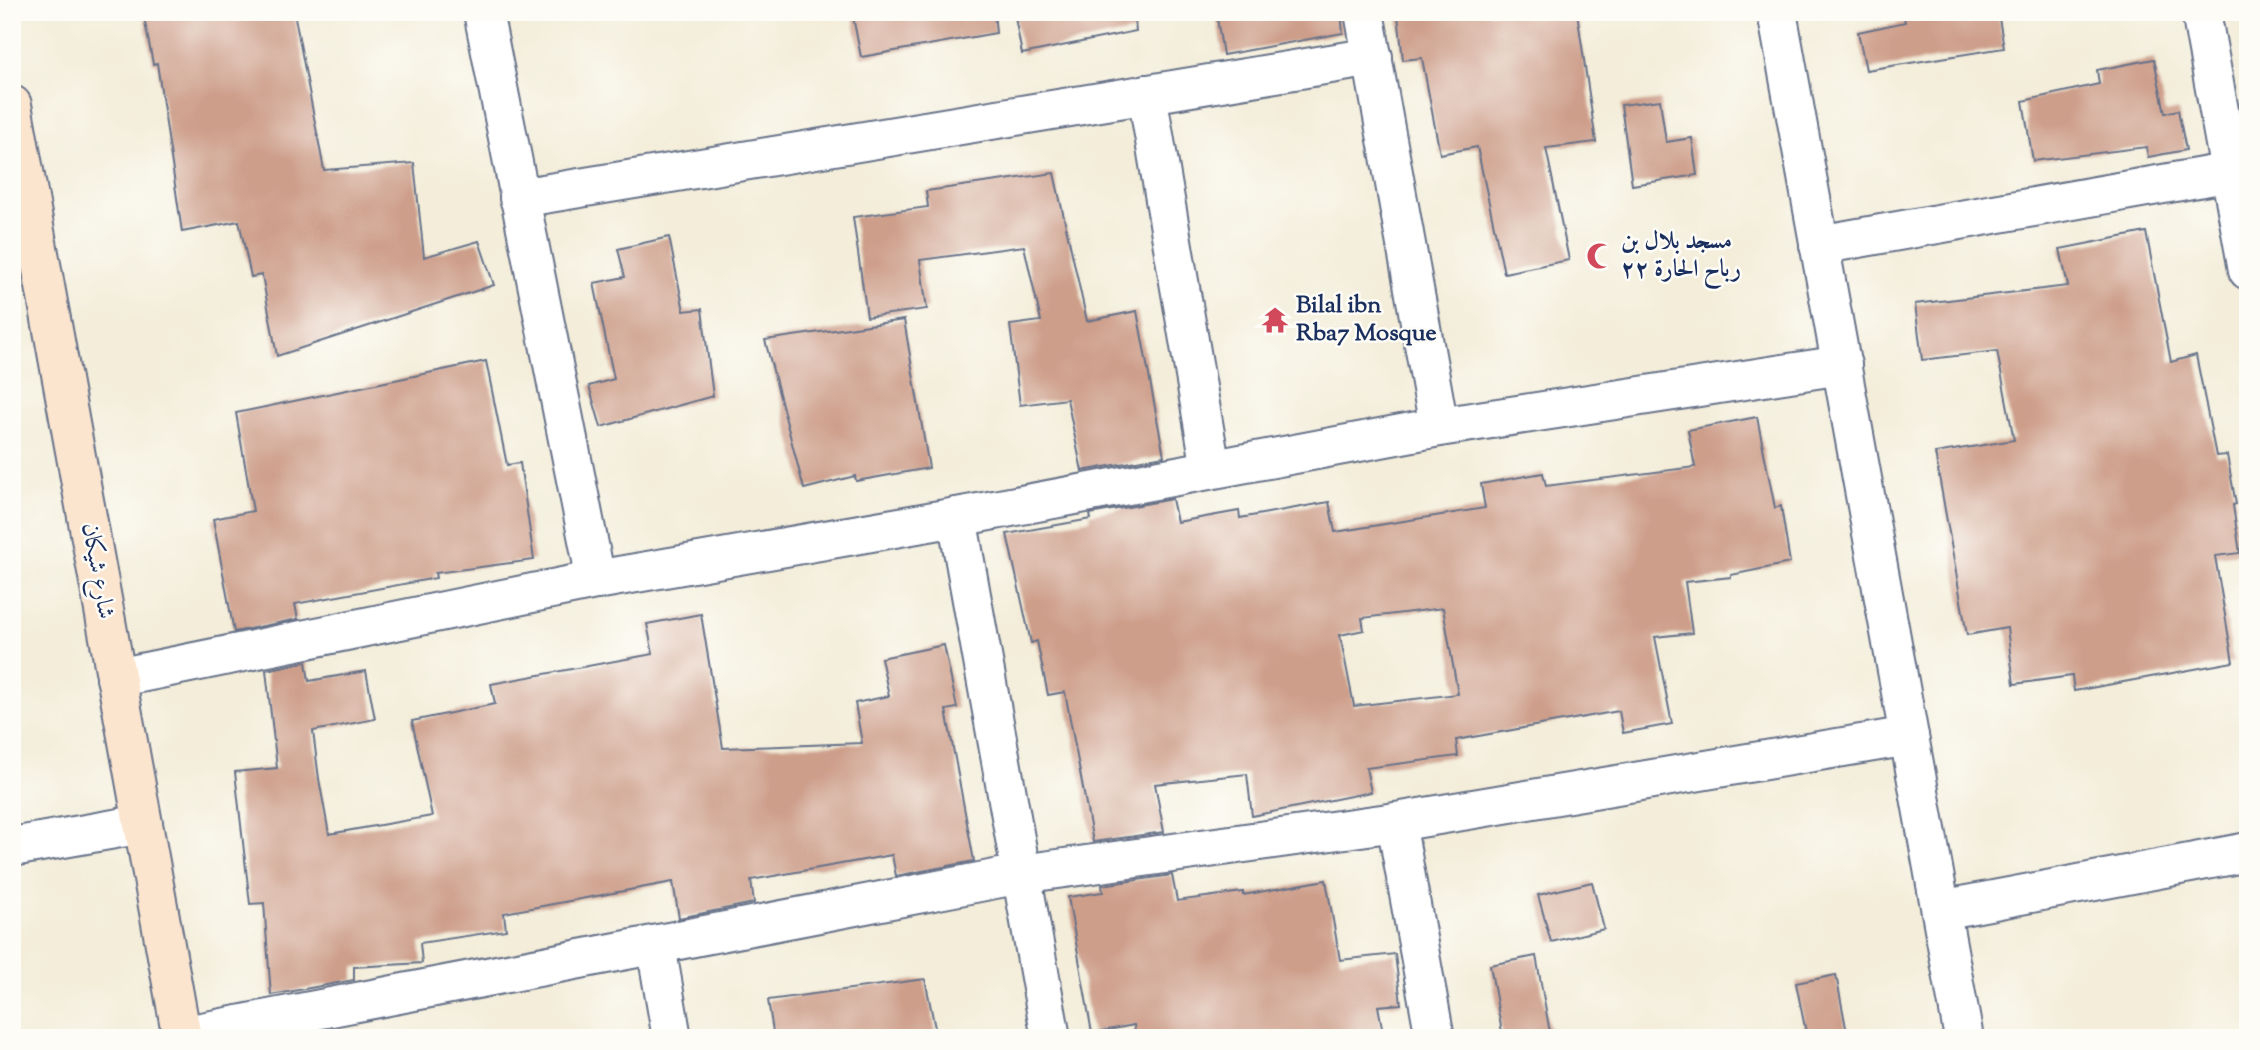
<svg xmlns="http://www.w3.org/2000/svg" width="2260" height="1050" viewBox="0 0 2260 1050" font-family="'Sorts Mill Goudy',Amiri,serif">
<rect width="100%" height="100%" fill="#fdfcf7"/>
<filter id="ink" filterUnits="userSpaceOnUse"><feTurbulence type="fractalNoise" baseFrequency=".0143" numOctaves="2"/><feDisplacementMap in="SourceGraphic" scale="14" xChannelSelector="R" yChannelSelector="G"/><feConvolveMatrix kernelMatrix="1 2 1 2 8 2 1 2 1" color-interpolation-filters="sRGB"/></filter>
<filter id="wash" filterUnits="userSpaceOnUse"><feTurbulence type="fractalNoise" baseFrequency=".00686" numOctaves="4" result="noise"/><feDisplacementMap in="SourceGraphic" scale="28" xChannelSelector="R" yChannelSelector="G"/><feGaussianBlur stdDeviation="1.57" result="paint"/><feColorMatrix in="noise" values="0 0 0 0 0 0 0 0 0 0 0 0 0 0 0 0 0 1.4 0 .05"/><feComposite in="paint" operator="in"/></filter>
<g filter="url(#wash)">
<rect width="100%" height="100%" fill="#f3edd9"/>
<g id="blocks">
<g fill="#cd9e8a" fill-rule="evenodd">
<polygon points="143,12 294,12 324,170 414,163 424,257 479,241 494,285 277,356 262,275 251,277 239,221 182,232 157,63 153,64"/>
<polygon points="852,12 994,12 996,33 861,57"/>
<polygon points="1014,12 1134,12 1136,31 1022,54"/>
<polygon points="1216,12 1341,12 1343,33 1223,55"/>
<polygon points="1423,12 1577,12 1596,142 1546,148 1569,260 1504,273 1477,147 1440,154 1422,58 1403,60 1398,15"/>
<polygon points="1903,12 1998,12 2004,48 1866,70 1858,32 1905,22"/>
<polygon points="2154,59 2165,113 2178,110 2186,150 2148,157 2146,147 2033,161 2023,101 2099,84 2097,70"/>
<polygon points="1660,100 1666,142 1692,138 1697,175 1632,185 1621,105"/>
<polygon points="1054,173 1087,321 1137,311 1164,456 1082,471 1067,399 1020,405 1010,325 1041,321 1024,246 920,260 927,309 867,317 853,217 928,207 926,191"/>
<polygon points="2146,232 2171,362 2196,355 2216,456 2227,455 2236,504 2233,505 2240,553 2215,556 2233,662 2074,691 2072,676 2014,684 2007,628 1967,635 1935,453 2014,440 1997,351 1922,360 1915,304 2068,286 2060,249"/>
<polygon points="669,237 684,311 702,309 713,396 601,427 589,386 614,379 594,283 625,277 618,249"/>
<polygon points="904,320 929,468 856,481 855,476 804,489 765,340"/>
<polygon points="486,361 507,465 520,463 534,560 435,573 436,578 295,604 298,619 234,632 213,519 253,511 236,413"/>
<path d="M1757 417 1775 508 1781 506 1790 563 1731 575V577L1685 582 1692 633 1655 637 1672 724 1623 733 1619 711 1456 740 1458 756 1366 768 1371 792 1252 816 1247 774 1155 784 1164 832 1093 842 1065 692 1048 695 1037 641 1031 643 1007 534 1091 519 1090 514 1172 499 1177 522 1239 511 1240 518 1329 502 1335 532 1485 508 1481 484 1543 473 1546 486 1695 467 1688 430ZM1443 608 1458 694 1354 706 1340 635 1364 630 1362 618Z"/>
<polygon points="701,614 723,748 862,743 855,703 889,696 881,658 944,645 957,708 946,710 974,861 896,876 892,855 751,880 754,903 679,918 673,882 504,913 506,930 420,943 422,963 354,967 354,980 271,995 264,903 250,904 235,772 277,768 266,670 306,662 309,681 366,671 375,719 313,731 319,779 329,834 432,816 412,721 495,704 491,684 653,654 647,624"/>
<polygon points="1172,875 1177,901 1243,892 1243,895 1326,880 1340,960 1395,954 1401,1004 1378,1006 1384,1038 1136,1038 1134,1025 1092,1033 1068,897 1103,892 1102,885"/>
<polygon points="1592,882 1604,929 1551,942 1538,895"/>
<polygon points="1536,956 1551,1038 1503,1038 1490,965"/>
<polygon points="1836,975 1848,1038 1807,1038 1796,983"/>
<polygon points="925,979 937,1038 774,1038 768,1000"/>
</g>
</g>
</g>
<g filter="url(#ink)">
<use href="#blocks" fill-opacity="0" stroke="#677289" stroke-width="2"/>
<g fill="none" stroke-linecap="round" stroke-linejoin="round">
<g stroke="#677289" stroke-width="42">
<g id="street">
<polyline points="483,12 596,580"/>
<polyline points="1364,12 1439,427"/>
<polyline points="1777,12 1964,1038"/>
<polyline points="2201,12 2248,270"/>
<polyline points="1147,94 1211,469"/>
<polyline points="519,198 1373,57"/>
<polyline points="1819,245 2248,169"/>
<polyline points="957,517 1051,1038"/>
<polyline points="116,678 596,580 957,517 1439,427 1842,365"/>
<polyline points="1396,822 1435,1038"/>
<polyline points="12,847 143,824"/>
<polyline points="1941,910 2248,852"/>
<polyline points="656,946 672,1038"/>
<polyline points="181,1036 1021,874 1396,822 1909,736"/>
</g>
</g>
<g stroke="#677289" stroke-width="42">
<polyline id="secondary" points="12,105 182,1038"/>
</g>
<use href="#street" stroke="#fff" stroke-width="38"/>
<use href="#secondary" stroke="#fbe5cf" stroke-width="38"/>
</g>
</g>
<defs>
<g id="mosque-bare" transform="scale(2.1)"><path d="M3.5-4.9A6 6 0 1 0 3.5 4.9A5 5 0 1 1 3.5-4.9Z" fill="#d1495b" stroke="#fdfcf7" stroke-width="2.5" paint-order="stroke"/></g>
<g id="temple-bare" transform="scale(2.1)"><path d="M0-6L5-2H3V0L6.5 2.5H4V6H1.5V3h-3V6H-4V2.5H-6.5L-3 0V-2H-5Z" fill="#d1495b" stroke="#fdfcf7" stroke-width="2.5" paint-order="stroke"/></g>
</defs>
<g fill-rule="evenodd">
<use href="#mosque-bare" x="1600" y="256"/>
<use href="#temple-bare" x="1275" y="320"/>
</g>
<g text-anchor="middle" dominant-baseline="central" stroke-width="5" stroke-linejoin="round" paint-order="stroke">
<g font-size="24" font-weight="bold" fill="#1b2f5e" stroke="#fdfcf7" text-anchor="start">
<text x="1621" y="242">مسجد بلال بن<tspan x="1621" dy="28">رباح الحارة ٢٢</tspan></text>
<text x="1296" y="306">Bilal ibn<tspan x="1296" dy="28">Rba7 Mosque</tspan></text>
</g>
<g font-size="24" fill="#1b2f5e" stroke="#fdfcf7">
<text transform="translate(97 571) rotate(80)">شارع شيكان</text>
</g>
</g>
<rect width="2260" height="1050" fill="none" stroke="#fdfcf7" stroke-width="42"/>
</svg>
